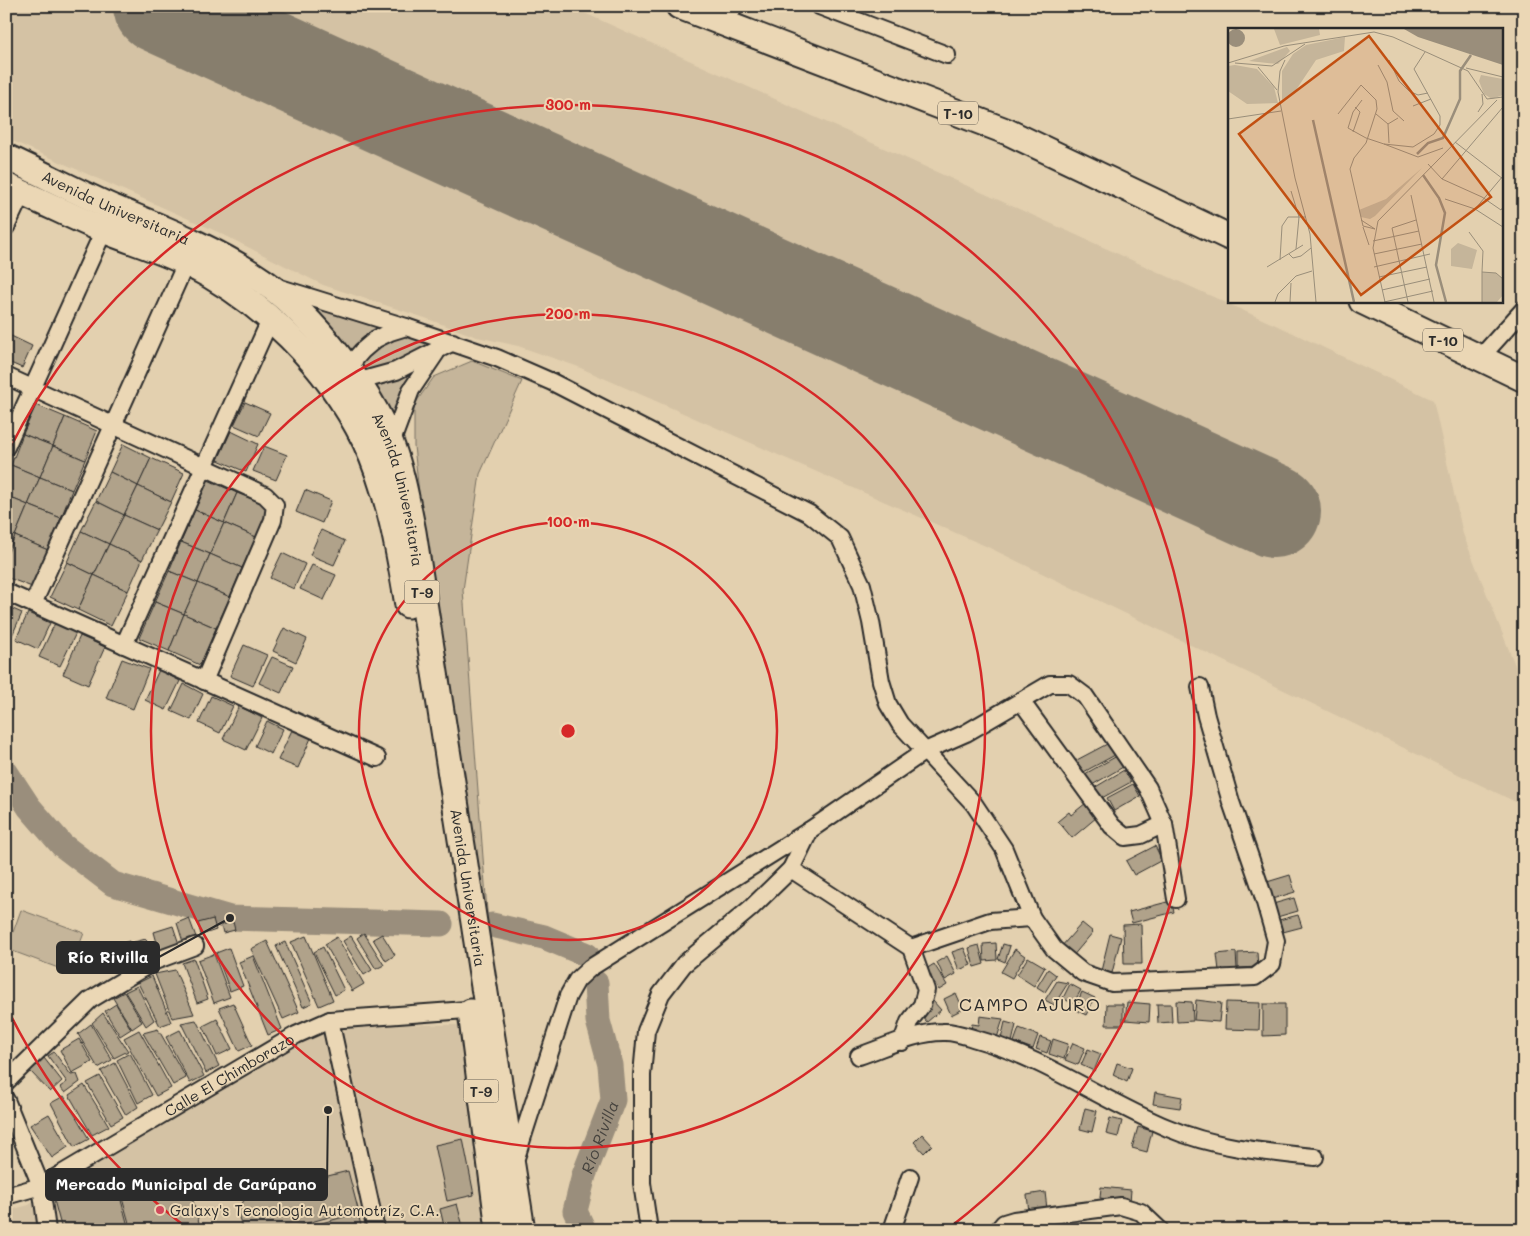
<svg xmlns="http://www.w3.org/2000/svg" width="1530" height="1236" viewBox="0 0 1530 1236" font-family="Mali,sans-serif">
<rect width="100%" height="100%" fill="#e3d0af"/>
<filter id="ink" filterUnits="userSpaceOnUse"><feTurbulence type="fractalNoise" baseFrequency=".02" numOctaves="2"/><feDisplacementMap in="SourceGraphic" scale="10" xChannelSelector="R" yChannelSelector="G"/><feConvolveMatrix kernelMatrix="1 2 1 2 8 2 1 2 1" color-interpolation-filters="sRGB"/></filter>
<g filter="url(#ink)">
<g fill="#d4c2a4">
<polygon points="6,6 569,6 1291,332 1433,400 1463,534 1524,688 1524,806 990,548 576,366 518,346 477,337 425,318 323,285 218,232 6,138"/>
<polygon points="378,1024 461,1025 489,1230 6,1230 6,1211 29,1205 52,1186 314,1034"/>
</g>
<g fill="#c5b59a" stroke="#787062">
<polygon points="266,283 453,342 438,349 391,444"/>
<polygon points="472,361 522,381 480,474 463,590 490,951 423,530 414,446 414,405 434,377"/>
<polygon points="21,910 84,933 69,972 7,949"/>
</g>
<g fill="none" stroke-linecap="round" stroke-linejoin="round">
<g stroke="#9a8e7b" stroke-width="25">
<polyline points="6,772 29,807 62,845 113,884 230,918 441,924"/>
<polyline points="492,925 544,937 587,955"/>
<path id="s1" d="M584 1230 575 1211 584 1175 613 1100 610 1065 598 1021 596 983"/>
</g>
<polyline stroke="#877e6d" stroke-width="94" points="160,6 1274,511"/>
</g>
<g fill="#b0a28a" stroke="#2b2b2b">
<polygon points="9,335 32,346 22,368 6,361 6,342"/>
<polygon points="245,402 270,413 259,436 234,425"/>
<polygon points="36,405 65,417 53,446 23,434"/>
<polygon points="65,417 97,431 85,460 53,446"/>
<polygon points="231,431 258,444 246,472 218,460"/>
<polygon points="23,434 53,446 40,477 11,465"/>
<polygon points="123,444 151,458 138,486 110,472"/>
<polygon points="53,446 85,460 72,490 40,477"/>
<polygon points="264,446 287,455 276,480 253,471"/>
<polygon points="151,458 184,473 171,502 138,486"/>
<polygon points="11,465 40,477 28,505 6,496 6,475"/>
<polygon points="110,472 138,486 124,515 96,501"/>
<polygon points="40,477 72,490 61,518 28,505"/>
<polygon points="208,480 237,493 224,523 195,510"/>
<polygon points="138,486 171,502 157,530 124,515"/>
<polygon points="305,490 331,501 322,523 296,512"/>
<polygon points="237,493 269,506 256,537 224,523"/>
<polygon points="6,496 28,505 15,536 6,532"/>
<polygon points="96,501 124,515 109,544 81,531"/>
<polygon points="28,505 61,518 48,550 15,536"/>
<polygon points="195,510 224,523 210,554 181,542"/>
<polygon points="124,515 157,530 142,560 109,544"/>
<polygon points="224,523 256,537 242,568 210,554"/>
<polygon points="321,530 345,541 334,565 310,555"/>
<polygon points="81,531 109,544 94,575 67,562"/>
<polygon points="6,532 15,536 6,557"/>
<polygon points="15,536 48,550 32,587 6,577 6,557"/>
<polygon points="181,542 210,554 198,583 169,571"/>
<polygon points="109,544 142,560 128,591 94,575"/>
<polygon points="282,553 305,564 294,589 270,578"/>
<polygon points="210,554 242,568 230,597 198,583"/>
<polygon points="67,562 94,575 78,610 50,597"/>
<polygon points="312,565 336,575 324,600 300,589"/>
<polygon points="169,571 198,583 184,614 155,602"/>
<polygon points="94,575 128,591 111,626 78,610"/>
<polygon points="198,583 230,597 216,628 184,614"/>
<polygon points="155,602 184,614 169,651 139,638"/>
<polygon points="6,606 22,613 10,640 6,638"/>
<polygon points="28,613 50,623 38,649 16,639"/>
<polygon points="184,614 216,628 200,665 169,651"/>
<polygon points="55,623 76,633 60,666 39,657"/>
<polygon points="284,628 307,639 296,662 273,651"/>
<polygon points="80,636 105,647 88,685 63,674"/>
<polygon points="244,645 267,655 253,686 230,676"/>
<polygon points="272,657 293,666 281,693 259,683"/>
<polygon points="122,659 149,669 133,709 106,698"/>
<polygon points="159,670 180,681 166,710 145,700"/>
<polygon points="184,684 203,694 191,720 171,711"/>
<polygon points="211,696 233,706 220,733 199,723"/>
<polygon points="239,706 262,718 246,750 223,739"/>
<polygon points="267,721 283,729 271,754 255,746"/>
<polygon points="292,730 311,738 298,768 278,760"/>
<polygon points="1109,743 1115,755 1080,774 1073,762"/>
<polygon points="1117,756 1123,767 1092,785 1085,774"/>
<polygon points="1124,770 1131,782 1100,799 1094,788"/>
<polygon points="1133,784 1140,796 1114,811 1107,798"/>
<polygon points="1086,803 1097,817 1072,838 1058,821 1069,812 1071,815"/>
<polygon points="1155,846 1162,860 1134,875 1126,861"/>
<polygon points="1290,875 1295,892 1272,899 1267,882"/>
<polygon points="1294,898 1298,911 1277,917 1273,904"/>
<polygon points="1171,901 1174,912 1132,923 1129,912"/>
<polygon points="1298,915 1302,927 1283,932 1279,920"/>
<polygon points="189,918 196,937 183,942 177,923"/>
<polygon points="213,919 216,930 201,935 198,923"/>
<polygon points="233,922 235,930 223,933 221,925"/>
<polygon points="1082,923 1093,932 1072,957 1061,947"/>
<polygon points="1141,924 1142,964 1124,964 1123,925"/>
<polygon points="173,926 179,944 159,950 154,932"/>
<polygon points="364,933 384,965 376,969 357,938"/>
<polygon points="382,934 395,955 386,961 373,939"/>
<polygon points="1110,934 1121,937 1112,973 1101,971"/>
<polygon points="306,936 333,1000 319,1006 291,942"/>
<polygon points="351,936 372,970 364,975 343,941"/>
<polygon points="337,937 364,984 352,991 325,944"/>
<polygon points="146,939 150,953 138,956 134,942"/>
<polygon points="129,941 134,957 120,962 115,946"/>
<polygon points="267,941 299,1012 283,1019 251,949"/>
<polygon points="285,942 312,1003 303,1007 276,946"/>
<polygon points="996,943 997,960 984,961 983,944"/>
<polygon points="1003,944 1010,946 1005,962 998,959"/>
<polygon points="979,945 984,964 974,967 969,948"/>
<polygon points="323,947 344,990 335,995 314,952"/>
<polygon points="229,948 243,986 230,991 216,953"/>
<polygon points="964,948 971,965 959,970 952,952"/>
<polygon points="1015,949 1025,956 1012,978 1001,972"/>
<polygon points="1236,952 1237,969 1219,971 1217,954"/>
<polygon points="1257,952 1258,967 1238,968 1238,953"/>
<polygon points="214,954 230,997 214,1003 198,960"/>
<polygon points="253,956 282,1029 268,1035 239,962"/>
<polygon points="947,956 956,974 945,980 937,962"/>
<polygon points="1028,957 1045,967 1034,986 1017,975"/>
<polygon points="194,959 208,999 197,1003 182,963"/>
<polygon points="934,964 947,985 939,990 926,969"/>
<polygon points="1048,969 1056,975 1045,992 1037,987"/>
<polygon points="175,970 194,1014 172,1018 155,974"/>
<polygon points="152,976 171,1022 160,1026 138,983"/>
<polygon points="1057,981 1068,983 1054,1005 1045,1000"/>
<polygon points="1070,984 1081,990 1073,1004 1063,998"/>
<polygon points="137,986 154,1020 146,1026 125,992"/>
<polygon points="124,992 142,1022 132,1029 113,998"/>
<polygon points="1082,992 1095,998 1086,1015 1074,1009"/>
<polygon points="956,993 963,1009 951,1015 944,999"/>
<polygon points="1196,1000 1221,1003 1219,1022 1194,1020"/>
<polygon points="933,1001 941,1010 927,1022 920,1014"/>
<polygon points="1176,1001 1192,1002 1193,1021 1177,1022"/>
<polygon points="1127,1002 1150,1004 1149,1022 1125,1020"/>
<polygon points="1226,1002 1260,1003 1259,1030 1225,1029"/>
<polygon points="233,1003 252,1045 239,1051 219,1008"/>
<polygon points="116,1004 131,1029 120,1036 105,1011"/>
<polygon points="1107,1004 1123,1004 1123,1025 1106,1025"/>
<polygon points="1157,1004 1171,1004 1172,1022 1158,1023"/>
<polygon points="1263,1004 1285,1004 1285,1035 1263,1036"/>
<polygon points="103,1013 128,1051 114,1058 92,1023"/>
<polygon points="980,1016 1003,1019 997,1038 970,1034 972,1024 979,1025"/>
<polygon points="217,1019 232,1049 217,1056 203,1026"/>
<polygon points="196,1020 219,1066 206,1073 181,1023"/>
<polygon points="1005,1022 1016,1025 1012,1042 1001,1039"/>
<polygon points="91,1024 112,1060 98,1068 78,1034"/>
<polygon points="1019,1028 1038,1035 1033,1049 1014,1042"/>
<polygon points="158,1029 186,1078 173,1085 143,1033"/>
<polygon points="139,1030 171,1088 156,1096 124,1038"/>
<polygon points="180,1030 204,1076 190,1083 166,1037"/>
<polygon points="1040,1037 1051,1041 1047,1053 1036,1049"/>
<polygon points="79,1039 92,1062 72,1073 60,1050"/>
<polygon points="1053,1039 1068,1044 1064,1059 1049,1054"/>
<polygon points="1073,1043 1085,1048 1078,1065 1065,1060"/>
<polygon points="1088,1049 1101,1054 1094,1071 1081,1065"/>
<polygon points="54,1052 71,1075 77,1074 80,1082 65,1093 60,1087 67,1082 48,1056"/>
<polygon points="130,1053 152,1095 138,1103 117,1060"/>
<polygon points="44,1058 62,1081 50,1092 30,1071"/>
<polygon points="115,1063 138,1107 126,1115 101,1071"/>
<polygon points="1117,1063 1132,1068 1127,1082 1113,1075"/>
<polygon points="100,1076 123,1117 111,1124 87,1083"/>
<polygon points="84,1085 109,1126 92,1135 69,1095"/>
<polygon points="1155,1092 1182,1097 1180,1108 1153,1104"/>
<polygon points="64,1096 89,1139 74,1147 51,1103"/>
<polygon points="1085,1108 1097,1111 1092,1132 1080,1129"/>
<polygon points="49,1114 68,1147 52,1158 30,1125"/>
<polygon points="1110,1118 1122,1121 1118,1137 1106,1134"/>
<polygon points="1138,1127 1152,1131 1147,1152 1132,1148"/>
<polygon points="922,1134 932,1145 924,1153 914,1142"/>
<polygon points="463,1139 474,1195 447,1201 435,1145"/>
<polygon points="348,1171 358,1209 282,1230 243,1230 237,1211 247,1196"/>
<polygon points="185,1172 201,1230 131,1230 120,1191"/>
<polygon points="94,1177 99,1194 118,1189 129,1230 62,1230 51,1189"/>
<polygon points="1101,1187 1131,1190 1130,1202 1100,1198"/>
<polygon points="1045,1192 1047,1209 1029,1212 1027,1195"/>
<polygon points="457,1204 464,1230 445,1230 440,1209"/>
<polygon points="358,1213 362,1230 296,1230"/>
</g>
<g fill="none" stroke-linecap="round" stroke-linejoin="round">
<g stroke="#2b2b2b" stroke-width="20">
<g id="minor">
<polyline points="819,6 947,55"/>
<polyline points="722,24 735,6"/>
<polyline points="6,227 22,193"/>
<polyline points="277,287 406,327"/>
<polyline points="1480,358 1524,309"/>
<polyline points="342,374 362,351 376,339 390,332 406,327 497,358 552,382 810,514 840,538 862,585 871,622 881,681 888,704 900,724 974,804 1004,849 1032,918 1054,949 1083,973 1112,983 1255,977 1272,964 1276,941 1262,892 1231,802 1206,716 1200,687"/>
<polyline points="6,376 265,495 275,505 273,520 204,681"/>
<polyline points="349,384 396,371 453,342"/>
<polyline points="391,444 411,390 436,353"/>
<polyline points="6,447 108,221"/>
<polyline points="6,592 377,758"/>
<polyline points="33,604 186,263"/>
<polyline points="124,645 271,318"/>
<polyline points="1021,701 1112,826 1125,837 1141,835 1164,824"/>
<polyline points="791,869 911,948 926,990 922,1005 909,1022 902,1042"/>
<polyline points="911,948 990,921 1032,918"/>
<polyline points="330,1020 376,1230"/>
<path d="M859 1056C886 1047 915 1032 943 1032 954 1031 966 1036 976 1039 1044 1058 1103 1101 1168 1128 1215 1148 1265 1152 1315 1157"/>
<polyline points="6,1082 90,1000 155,961 195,946"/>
<polyline points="6,1100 41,1186 47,1230"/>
<polyline points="514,1164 568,996 577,980 590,968 810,830"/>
<path id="s2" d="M6 1196 41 1186 296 1035 330 1020 480 1009"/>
<polyline points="649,1230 642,1183 642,1075 646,1031 661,994 684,964 751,908 791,869 810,830 925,751 966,733 1050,684 1069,684 1085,696 1148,788 1164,824 1176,899"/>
<polyline points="892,1230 910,1177"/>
<polyline points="998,1230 1004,1223 1014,1220 1121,1206 1141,1212 1160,1230"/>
</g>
</g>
<g stroke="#2b2b2b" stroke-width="29">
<g id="highway">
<polyline points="679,6 1008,132 1229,237"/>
<path id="s3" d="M6 157C43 174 79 193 116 209 167 230 218 250 264 282 313 316 370 389 391 444 402 473 407 502 413 532L522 1230"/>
<path d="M6 186C40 200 72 217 106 231 133 242 161 250 187 263 263 301 327 364 365 441 389 491 399 551 408 605"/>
<polyline points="1362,301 1524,379"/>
<polyline points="471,1012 499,1230"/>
</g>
</g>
<use href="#minor" stroke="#ebd7b5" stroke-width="16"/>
<use href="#highway" stroke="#ebd7b5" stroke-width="25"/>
</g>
</g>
<g fill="none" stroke="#d62828" stroke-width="2.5">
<circle cx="568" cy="731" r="209"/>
<circle cx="568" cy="731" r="417"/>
<path d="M187 1228A626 626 0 0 1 8 1010M8 452A626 626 0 1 1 949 1228"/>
</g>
<circle fill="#d1495b" stroke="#ebd7b5" stroke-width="2" cx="160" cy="1210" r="5"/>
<g text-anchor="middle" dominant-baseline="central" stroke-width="4" stroke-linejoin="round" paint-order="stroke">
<g fill="#ebd7b5" stroke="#655f54" stroke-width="1">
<rect x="938" y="101.5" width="40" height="23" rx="4"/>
<rect x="1423" y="328.5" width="40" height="23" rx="4"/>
<rect x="404.5" y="580.5" width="35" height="23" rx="4"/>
<rect x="463.5" y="1079.5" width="35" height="23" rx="4"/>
</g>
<g font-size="14" font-weight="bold" fill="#2b2b2b">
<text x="958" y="113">T-10</text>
<text x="1443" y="340">T-10</text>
<text x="422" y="592">T-9</text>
<text x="481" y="1091">T-9</text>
</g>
<g font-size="15" fill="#2b2b2b" stroke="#ebd7b5">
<text stroke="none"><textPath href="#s3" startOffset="121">Avenida Universitaria</textPath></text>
<text stroke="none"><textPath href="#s3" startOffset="541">Avenida Universitaria</textPath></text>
<text stroke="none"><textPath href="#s3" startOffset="946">Avenida Universitaria</textPath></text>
<text stroke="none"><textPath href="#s2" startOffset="255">Calle El Chimborazo</textPath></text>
</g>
<g font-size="15" fill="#2b2b2b" stroke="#ebd7b5" text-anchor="start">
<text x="170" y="1210">Galaxy's Tecnologia Automotríz, C.A.</text>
</g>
<g font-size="16" font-style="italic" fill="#47443f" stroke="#ebd7b5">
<text stroke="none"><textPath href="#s1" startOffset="99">Río Rivilla</textPath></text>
</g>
<g font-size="18" letter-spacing="1" fill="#2b2b2b" stroke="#ebd7b5">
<text x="1030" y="1004">CAMPO AJURO</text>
</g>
</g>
<g transform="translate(1228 28)">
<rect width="275" height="275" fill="#e3d0af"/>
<path d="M46 1H91L92 7 52 17ZM117 9 116 23 88 32 68 62 54 74V43L65 26 78 17ZM59 19 62 23 50 36 21 33ZM7 37 29 41 46 59 50 75 19 76 0 63V38ZM253 47 275 51V67L264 71 256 66 251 53ZM194 140 147 188 142 191 133 189 131 182 158 171ZM230 215 249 222 244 241 223 238V221ZM254 244 268 245 275 251V267L269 274H254Z" fill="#c5b59a"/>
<path d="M-1 10a9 9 0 1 1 18 0a9 9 0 1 1-18 0ZM176 1H275V37L190 9Z" fill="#9a8e7b"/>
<path fill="none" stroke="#9a8e7b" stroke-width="2.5" d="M85 92 126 274M189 126 200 115 215 110 232 71V43L243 27M195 147 211 170 217 185 208 237 218 274"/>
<path fill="none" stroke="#998e7a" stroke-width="1" d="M57 32 52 43 50 64 67 150 82 206 88 274M161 32 171 53 181 63 190 67 200 65M0 35 56 18 146 4 165 9 240 43 259 71 275 69M7 35 44 38 77 16M150 37 159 54 165 83 176 93M30 39 49 62M238 40 275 49M134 72 125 84 120 100 138 110 156 116 185 119 206 106 212 97V88L186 41 197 24M185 78 203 71M250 84 255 76 254 66M110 86 133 57 148 72 149 81 138 115 126 130 122 141 135 198 147 201M148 86 160 96M0 91 53 83M125 104 132 84 127 79M227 114 275 151M161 115 160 96 170 90M156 116 190 129 215 120M200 136 214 151 254 169 273 182 275 179M214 151 275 79M63 163 71 189 68 221M183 167 206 274M217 171 247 181 275 199M247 181 275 148M133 192 147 201M135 199 141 217M241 204 255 223 254 244M145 213 191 203M61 226 65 230 73 228 83 220M146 226 194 216M52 232 54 198 60 189H78M39 239 75 217M146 239 202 226M151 249 199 239M154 262 202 251M47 274 50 266 68 248 84 243M62 274 63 255M156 274 205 263M157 274 145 220 150 193 269 72M180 274 164 200 188 192M254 274V244L268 245 275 251"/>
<path fill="#c25012" fill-opacity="0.15" stroke="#c25012" stroke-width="2.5" d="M141 8 263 169 133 267 11 106Z"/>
<rect width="275" height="275" fill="none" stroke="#2b2b2b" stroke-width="2.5"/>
</g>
<circle cx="568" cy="731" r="8" fill="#d62828" stroke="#ebd7b5" stroke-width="2.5"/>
<g font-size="15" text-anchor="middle" font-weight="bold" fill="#d62828" stroke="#ebd7b5" stroke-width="4" stroke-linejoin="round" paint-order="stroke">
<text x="568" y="110">300 m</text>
<text x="568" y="319">200 m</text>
<text x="568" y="527">100 m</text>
</g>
<path fill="none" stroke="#2b2b2b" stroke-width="2" d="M230 918L159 957M328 1110L327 1185"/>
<g fill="#2b2b2b" stroke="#ebd7b5" stroke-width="2">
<circle cx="230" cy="918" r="5"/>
<circle cx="328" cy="1110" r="5"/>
</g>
<g fill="#2b2b2b" stroke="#2b2b2b" stroke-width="2">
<rect x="57" y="942" width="102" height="31" rx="5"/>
<rect x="46" y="1169" width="281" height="31" rx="5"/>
</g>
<g font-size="16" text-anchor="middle" font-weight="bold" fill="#fff">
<text x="108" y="963">Río Rivilla</text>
<text x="186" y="1190">Mercado Municipal de Carúpano</text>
</g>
<rect width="1530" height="1236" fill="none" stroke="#ebd7b5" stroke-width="25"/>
<rect x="12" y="12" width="1505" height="1211" fill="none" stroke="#2b2b2b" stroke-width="2" filter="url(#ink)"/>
</svg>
